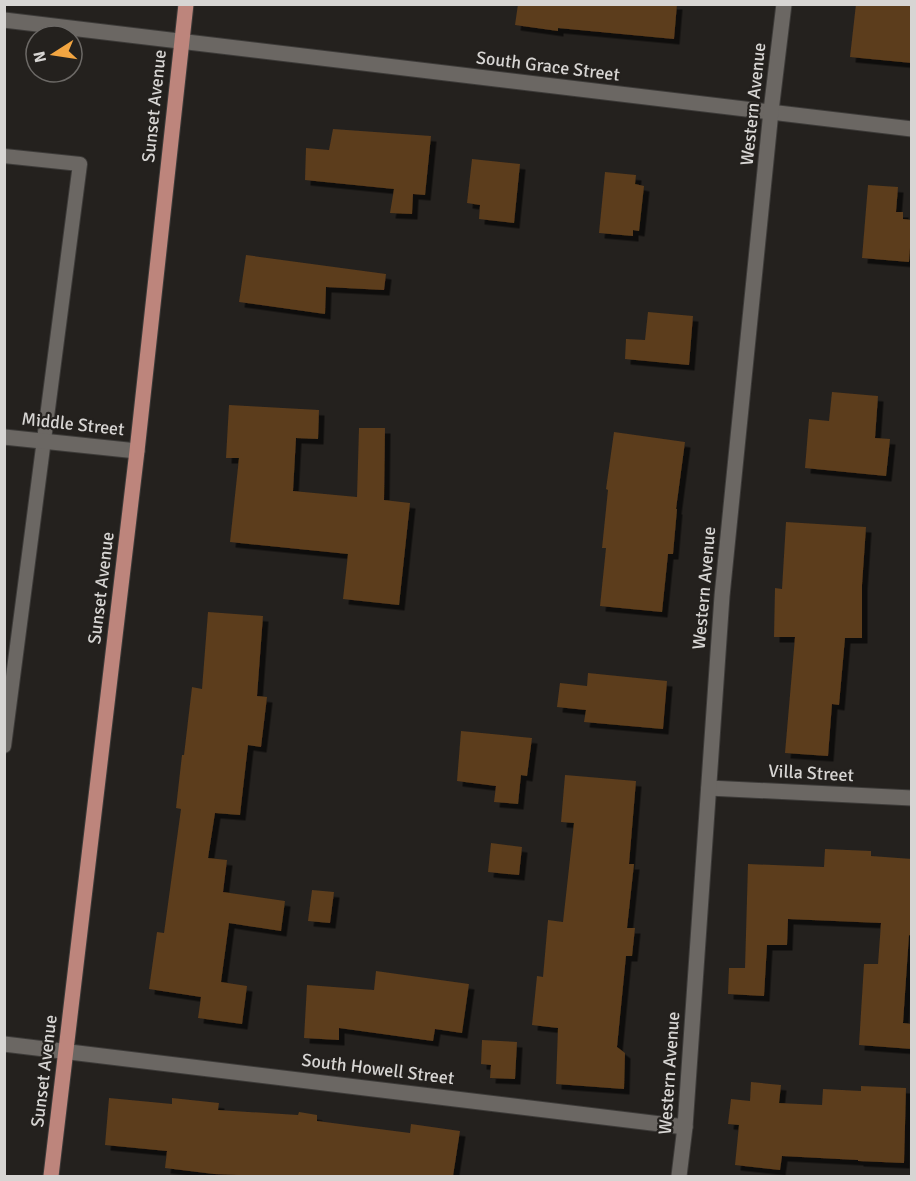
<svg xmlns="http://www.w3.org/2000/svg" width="916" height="1181" viewBox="0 0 916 1181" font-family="Signika,sans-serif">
<defs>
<filter id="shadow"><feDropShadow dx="5.5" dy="5.5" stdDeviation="0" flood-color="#0009"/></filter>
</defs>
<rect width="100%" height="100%" fill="#24211e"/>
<g fill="#5b3c1c" filter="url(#shadow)">
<polygon points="518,4 677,4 674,39 558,28 558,31 515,25"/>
<polygon points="856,4 912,4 912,63 850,57"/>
<polygon points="333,129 431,136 425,195 413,194 412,214 390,213 394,189 305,180 306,148 329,150"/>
<polygon points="472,159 520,164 514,223 479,219 480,205 467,203"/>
<polygon points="605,172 636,175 635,184 644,186 639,231 633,230 633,236 599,233"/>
<polygon points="868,185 898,187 896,212 903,212 903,219 912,220 909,262 862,258"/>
<polygon points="246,255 386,274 384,290 326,287 325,314 239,302"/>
<polygon points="648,312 693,316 689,365 625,359 626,339 645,340"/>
<polygon points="832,392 878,396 875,438 890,439 886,476 805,468 809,419 829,421"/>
<polygon points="229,405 319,410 318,439 296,438 293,491 357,497 359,428 385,428 384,500 410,503 399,605 343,599 348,554 230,542 239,458 226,458"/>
<polygon points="614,432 685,442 676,509 677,509 673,554 668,554 662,612 600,606 606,548 602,548 608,490 606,489"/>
<polygon points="786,522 866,527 862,585 862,638 845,638 839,705 832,704 828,756 785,753 795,637 774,637 775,588 782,589"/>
<polygon points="208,612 263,616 257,696 267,697 261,747 248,745 240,815 215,813 208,858 227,860 223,892 285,901 281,931 229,923 221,982 247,986 242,1024 198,1018 201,997 149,989 157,932 164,933 181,809 176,808 182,755 184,755 192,687 202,689"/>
<polygon points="588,673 667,681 663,729 584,722 586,710 557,707 560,683 587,686"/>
<polygon points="461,731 532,738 527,776 521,775 518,804 494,802 496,786 457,781"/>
<polygon points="565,775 636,781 629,864 634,864 627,928 635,928 632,956 626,956 617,1047 625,1053 624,1089 556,1084 558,1028 532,1025 537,976 543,977 548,920 563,922 574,823 561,822"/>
<polygon points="491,843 522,847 519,875 488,872"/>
<polygon points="825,849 871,851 871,856 912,859 912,936 909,935 903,1023 912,1024 912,1049 859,1045 864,964 878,964 881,923 788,919 787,945 767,945 764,996 728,994 729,968 745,968 748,864 824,867"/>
<polygon points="312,890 334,892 330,923 308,921"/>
<polygon points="376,971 469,984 462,1033 435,1029 433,1041 339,1028 339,1040 304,1038 307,985 374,990"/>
<polygon points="482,1040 517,1042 515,1079 490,1078 491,1065 481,1064"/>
<polygon points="751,1082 781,1085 779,1103 822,1105 823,1089 861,1091 861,1086 906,1088 904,1163 858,1161 858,1160 782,1156 780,1170 735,1165 739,1125 728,1124 731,1099 750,1101"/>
<polygon points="109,1098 172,1104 172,1098 219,1103 218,1110 298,1115 299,1112 317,1115 317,1121 410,1133 411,1124 460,1131 453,1176 263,1176 214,1174 165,1168 167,1151 105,1145"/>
</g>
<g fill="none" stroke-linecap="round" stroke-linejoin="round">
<g stroke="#3d3b39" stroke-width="16">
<polyline id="lane" points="4,156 80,164 4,746"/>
</g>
<g stroke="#3d3b39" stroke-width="17">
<g id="street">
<polyline points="4,437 137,451"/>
<polyline points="709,788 912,798"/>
<polyline points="4,1044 685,1127"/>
</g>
</g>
<g stroke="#3d3b39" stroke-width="17">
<g id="secondary">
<polyline points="4,20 912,129"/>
<polyline points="679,1176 685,1127 722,596 771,111 784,4"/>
</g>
</g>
<g stroke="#3d3b39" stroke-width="17">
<polyline id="primary" points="51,1176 137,451 186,4"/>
</g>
<use href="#lane" stroke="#6b6763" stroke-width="14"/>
<use href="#street" stroke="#6b6763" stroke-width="15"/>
<use href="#secondary" stroke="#6b6763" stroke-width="15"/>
<use href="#primary" stroke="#bd857c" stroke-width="15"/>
</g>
<g text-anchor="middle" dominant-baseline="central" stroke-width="4.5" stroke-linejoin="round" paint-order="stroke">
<g font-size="18" fill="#d7d5d3" stroke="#24211e">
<text transform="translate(548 66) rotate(7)">South Grace Street</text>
<text transform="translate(753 104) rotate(-84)">Western Avenue</text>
<text transform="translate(154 106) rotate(-84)">Sunset Avenue</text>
<text transform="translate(73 424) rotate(6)">Middle Street</text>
<text transform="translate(101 588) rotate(-83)">Sunset Avenue</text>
<text transform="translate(704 588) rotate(-85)">Western Avenue</text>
<text transform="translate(811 773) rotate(3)">Villa Street</text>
<text transform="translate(378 1069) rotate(7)">South Howell Street</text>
<text transform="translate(44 1071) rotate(-83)">Sunset Avenue</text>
<text transform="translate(669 1073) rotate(-86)">Western Avenue</text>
</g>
</g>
<rect width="916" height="1181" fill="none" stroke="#d7d5d3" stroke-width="12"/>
<g transform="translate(54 54) rotate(258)"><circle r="28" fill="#24211e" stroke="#6c6966" stroke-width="1.5"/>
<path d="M0-4.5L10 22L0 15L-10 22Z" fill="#f2a541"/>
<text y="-9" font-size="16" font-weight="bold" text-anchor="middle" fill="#d7d5d3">N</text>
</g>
</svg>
